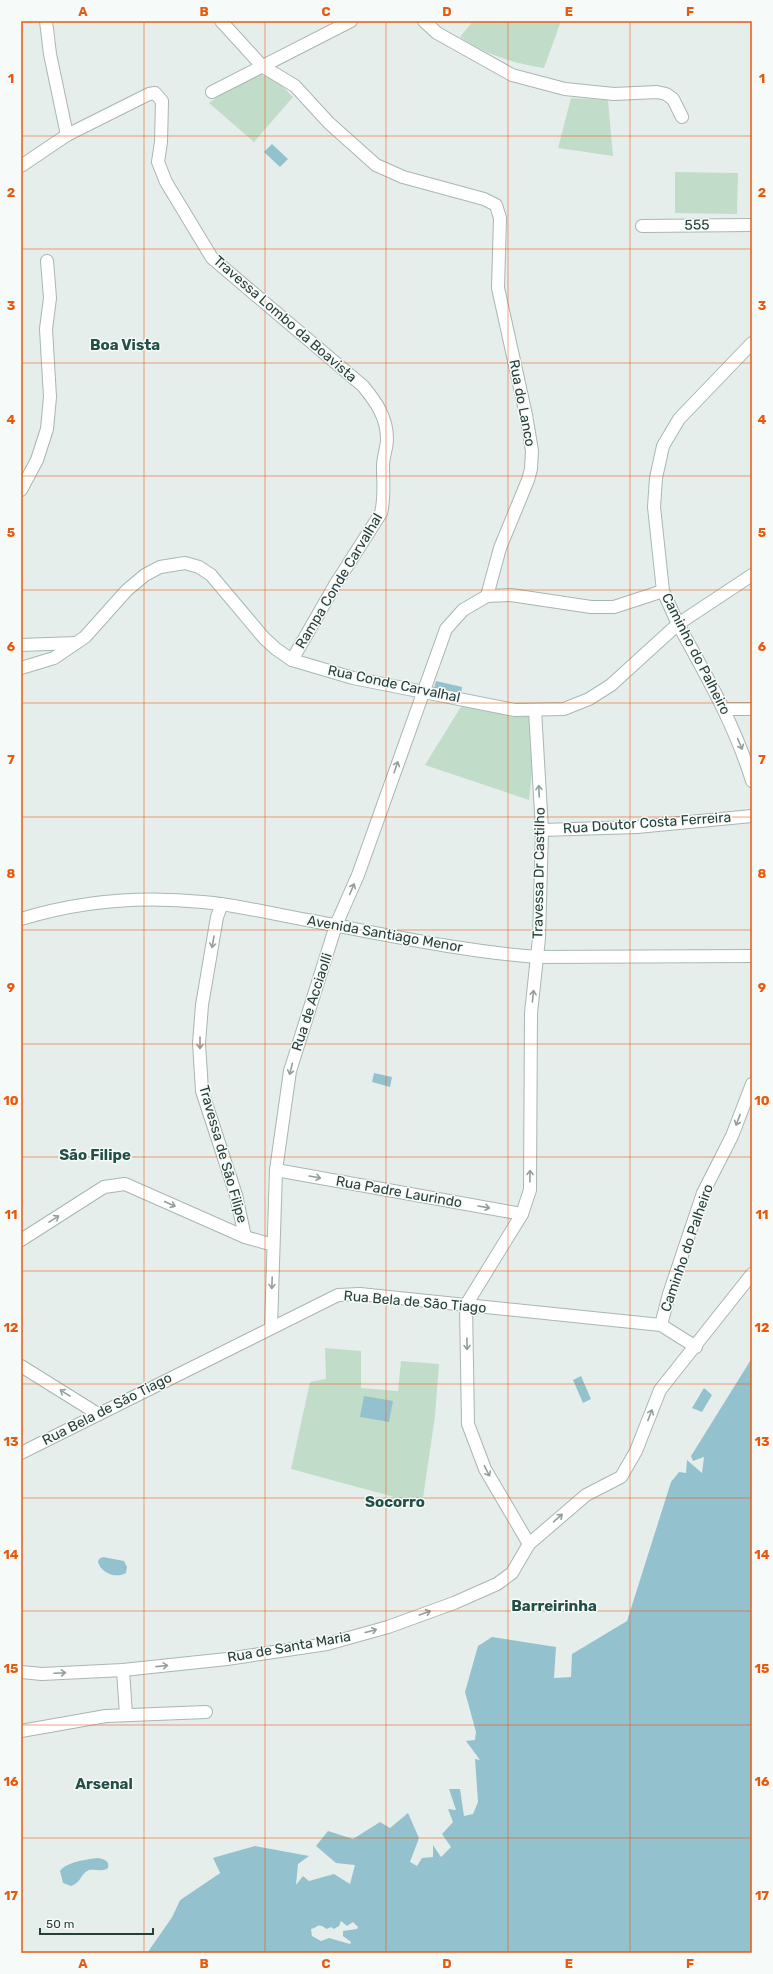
<svg xmlns="http://www.w3.org/2000/svg" width="773" height="1974" viewBox="0 0 773 1974" font-family="Rubik,sans-serif">
<rect width="100%" height="100%" fill="#e6eeeb"/>
<g fill="#c1ddca">
<path d="M473 21H561L544 68C513 63 486 55 460 37Z"/>
<polygon points="261,75 277,81 293,97 254,142 209,103 236,83"/>
<polygon points="571,98 608,100 613,156 558,148"/>
<polygon points="675,172 738,173 737,214 675,213"/>
<polygon points="462,705 531,713 533,764 529,800 425,765"/>
<polygon points="325,1348 361,1351 361,1388 398,1391 401,1361 439,1364 435,1416 423,1498 409,1501 291,1469 310,1382 326,1379"/>
</g>
<g fill="#93c2ce" fill-rule="evenodd">
<polygon points="272,144 288,159 280,167 264,152"/>
<polygon points="436,681 462,687 461,694 434,688"/>
<polygon points="374,1073 392,1077 390,1087 372,1082"/>
<path d="M752 1358V1953H147L172 1917 180 1900 220 1873 213 1858 216 1857 255 1846 309 1856 298 1864 296 1885 303 1876 309 1881 334 1874 350 1884 355 1865 336 1863 316 1846 328 1831 353 1839 380 1822 390 1828 408 1813 419 1838 410 1862 417 1866 422 1858 433 1857V1845L441 1857 451 1847 442 1834 453 1822 448 1809 456 1810 449 1789H460L464 1816 473 1814 478 1802 475 1759 480 1760 466 1741 475 1740 476 1732 465 1692 478 1646 492 1637 556 1647 554 1678 571 1677 572 1654 627 1621 671 1482 679 1472 686 1473 687 1460 702 1473 704 1457 693 1461 691 1456ZM341 1921 347 1926 353 1922 358 1927 357 1929 343 1931V1936L351 1942 350 1944 329 1938 321 1941 312 1936 311 1929C319 1927 317 1922 327 1929L331 1927 334 1929 339 1926Z"/>
<polygon points="581,1376 591,1399 583,1403 573,1380"/>
<polygon points="704,1388 712,1395 702,1412 692,1408"/>
<polygon points="364,1396 393,1401 389,1422 360,1417"/>
<path d="M103 1557 124 1561 127 1567 126 1573C116 1579 101 1573 98 1562L99 1559Z"/>
<path d="M98 1858C104 1859 110 1861 108 1868 103 1872 96 1869 89 1870 81 1873 81 1883 71 1886L63 1883 60 1871C66 1862 88 1859 98 1858Z"/>
</g>
<polygon fill="#e6eeeb" points="212,1857 220,1873 180,1900 172,1917 147,1953 145,1953 170,1916 179,1898 217,1873 211,1859"/>
<g fill="none" stroke-linecap="round" stroke-linejoin="round">
<g stroke="#a9b6b2" stroke-width="14">
<g id="street">
<polyline points="46,21 50,54 67,135"/>
<polyline points="221,21 262,66 295,86 329,123 376,165 403,177 484,199 496,205 500,218 498,288 526,415 532,451 531,469 528,480 500,548 487,596"/>
<polyline points="424,21 437,33 512,75 565,89 614,94 657,92 666,94 673,99 682,117"/>
<polyline points="212,92 351,21"/>
<path d="M21 166 67 135 149 94 155 93 162 101 161 142 158 162 166 182 212 258 363 386C376 402 387 417 387 439 387 448 383 457 383 466 383 483 385 497 381 513L335 585 292 660"/>
<polyline points="642,226 752,225"/>
<polyline points="21,490 37,460 47,429 50,397 46,329 50,298 47,261"/>
<path d="M678 624C706 675 735 725 752 781"/>
<polyline points="21,645 76,643"/>
<polyline points="725,709 752,709"/>
<polyline points="542,830 637,827 752,816"/>
<polyline points="222,904 217,917 202,1005 199,1043 202,1091 236,1195 245,1237"/>
<polyline points="276,1170 522,1214"/>
<polyline points="21,1240 104,1187 125,1184 245,1237 273,1245"/>
<polyline points="661,1325 669,1294 703,1193 732,1136 752,1084"/>
<polyline points="271,1327 276,1170 290,1071 336,925 358,875 446,629 463,610 487,596 511,595 591,607 614,607 663,591"/>
<polyline points="21,1366 98,1414"/>
<polyline points="21,1453 338,1295 360,1294 661,1325 696,1347"/>
<polyline points="529,1544 485,1469 468,1424 466,1305 522,1214 530,1190 531,1013 539,938 542,830 535,710"/>
<polyline points="123,1670 126,1715"/>
<polyline points="21,1672 42,1674 123,1670 227,1659 327,1644 388,1627 454,1603 497,1584 512,1573 529,1544 586,1495 621,1477 636,1451 660,1390 752,1274"/>
<polyline points="21,1731 106,1716 206,1712"/>
</g>
</g>
<g stroke="#a5b9b3" stroke-width="14">
<g id="secondary">
<polyline points="678,624 663,591 654,507 656,478 663,446 679,419 752,343"/>
<polyline points="21,668 54,658 85,637 127,590 145,575 160,567 185,563 199,567 211,575 264,638 276,649 292,660 353,678 515,710 564,709 589,699 611,685 678,624 752,575"/>
<path d="M21 919C79 901 143 896 203 902 238 905 273 914 307 920 383 934 460 951 537 957L752 956"/>
</g>
</g>
<use href="#street" stroke="#fff" stroke-width="12"/>
<use href="#secondary" stroke="#fff" stroke-width="12"/>
</g>
<defs><path id="oneway-shaft" d="M-6 0H5M1.5-3L5.5 0L1.5 3" fill="none" stroke-width="1.6" stroke-linecap="round" stroke-linejoin="round"/></defs>
<g stroke="#929f9c">
<use href="#oneway-shaft" transform="translate(740 744) rotate(67)"/>
<use href="#oneway-shaft" transform="translate(396 767) rotate(-71)"/>
<use href="#oneway-shaft" transform="translate(539 791) rotate(-93)"/>
<use href="#oneway-shaft" transform="translate(352 889) rotate(-67)"/>
<use href="#oneway-shaft" transform="translate(213 942) rotate(100)"/>
<use href="#oneway-shaft" transform="translate(533 996) rotate(-84)"/>
<use href="#oneway-shaft" transform="translate(200 1043) rotate(90)"/>
<use href="#oneway-shaft" transform="translate(291 1069) rotate(104)"/>
<use href="#oneway-shaft" transform="translate(738 1120) rotate(111)"/>
<use href="#oneway-shaft" transform="translate(530 1176) rotate(-89)"/>
<use href="#oneway-shaft" transform="translate(315 1177) rotate(10)"/>
<use href="#oneway-shaft" transform="translate(170 1204) rotate(24)"/>
<use href="#oneway-shaft" transform="translate(484 1207) rotate(10)"/>
<use href="#oneway-shaft" transform="translate(54 1219) rotate(-32)"/>
<use href="#oneway-shaft" transform="translate(272 1283) rotate(92)"/>
<use href="#oneway-shaft" transform="translate(467 1344) rotate(89)"/>
<use href="#oneway-shaft" transform="translate(65 1393) rotate(-148)"/>
<use href="#oneway-shaft" transform="translate(650 1415) rotate(-69)"/>
<use href="#oneway-shaft" transform="translate(487 1471) rotate(63)"/>
<use href="#oneway-shaft" transform="translate(558 1518) rotate(-41)"/>
<use href="#oneway-shaft" transform="translate(425 1613) rotate(-20)"/>
<use href="#oneway-shaft" transform="translate(371 1631) rotate(-15)"/>
<use href="#oneway-shaft" transform="translate(162 1666) rotate(-6)"/>
<use href="#oneway-shaft" transform="translate(60 1673) rotate(-3)"/>
</g>
<path fill="none" stroke="#e8590c" stroke-width="1" stroke-opacity="0.55" d="M144 21V1953M265 21V1953M386 21V1953M508 21V1953M630 21V1953M21 136H752M21 249H752M21 363H752M21 476H752M21 590H752M21 703H752M21 817H752M21 930H752M21 1044H752M21 1157H752M21 1271H752M21 1384H752M21 1498H752M21 1611H752M21 1725H752M21 1838H752"/>
<g text-anchor="middle" dominant-baseline="central" stroke-width="3" stroke-linejoin="round" paint-order="stroke">
<g font-size="14" fill="#263f39" stroke="#f6faf8">
<text transform="translate(697 225) rotate(-1)">555</text>
<text transform="translate(285 319) rotate(41)">Travessa Lombo da Boavista</text>
<text transform="translate(522 403) rotate(79)">Rua do Lanco</text>
<text transform="translate(339 581) rotate(-59)">Rampa Conde Carvalhal</text>
<text transform="translate(696 654) rotate(63)">Caminho do Palheiro</text>
<text transform="translate(394 684) rotate(12)">Rua Conde Carvalhal</text>
<text transform="translate(647 823) rotate(-4)">Rua Doutor Costa Ferreira</text>
<text transform="translate(539 873) rotate(-89)">Travessa Dr Castilho</text>
<text transform="translate(385 934) rotate(10)">Avenida Santiago Menor</text>
<text transform="translate(312 1002) rotate(-72)">Rua de Acciaolli</text>
<text transform="translate(223 1154) rotate(74)">Travessa de São Filipe</text>
<text transform="translate(399 1192) rotate(10)">Rua Padre Laurindo</text>
<text transform="translate(687 1248) rotate(-71)">Caminho do Palheiro</text>
<text transform="translate(415 1302) rotate(5)">Rua Bela de São Tiago</text>
<text transform="translate(107 1409) rotate(-27)">Rua Bela de São Tiago</text>
<text transform="translate(289 1647) rotate(-10)">Rua de Santa Maria</text>
</g>
<g font-size="15" font-weight="bold" fill="#234f47" stroke="#f6faf8">
<text x="125" y="345">Boa Vista</text>
<text x="95" y="1155">São Filipe</text>
<text x="395" y="1502">Socorro</text>
<text x="554" y="1606">Barreirinha</text>
<text x="104" y="1784">Arsenal</text>
</g>
</g>
<rect width="773" height="1974" fill="none" stroke="#f6faf8" stroke-width="44"/>
<path d="M40 1928v6h113v-6" fill="none" stroke="#263f39" stroke-width="2"/>
<text x="46" y="1928" font-size="12" fill="#263f39" stroke="#f6faf8" stroke-width="3" paint-order="stroke">50 m</text>
<rect x="22" y="22" width="729" height="1930" fill="none" stroke="#e8590c" stroke-width="1.5"/>
<g font-size="13" text-anchor="middle" font-weight="bold" fill="#e8590c">
<text x="83" y="16">A</text>
<text x="204" y="16">B</text>
<text x="326" y="16">C</text>
<text x="447" y="16">D</text>
<text x="569" y="16">E</text>
<text x="690" y="16">F</text>
<text x="11" y="83">1</text>
<text x="762" y="83">1</text>
<text x="11" y="197">2</text>
<text x="762" y="197">2</text>
<text x="11" y="310">3</text>
<text x="762" y="310">3</text>
<text x="11" y="424">4</text>
<text x="762" y="424">4</text>
<text x="11" y="537">5</text>
<text x="762" y="537">5</text>
<text x="11" y="651">6</text>
<text x="762" y="651">6</text>
<text x="11" y="764">7</text>
<text x="762" y="764">7</text>
<text x="11" y="878">8</text>
<text x="762" y="878">8</text>
<text x="11" y="992">9</text>
<text x="762" y="992">9</text>
<text x="11" y="1105">10</text>
<text x="762" y="1105">10</text>
<text x="11" y="1219">11</text>
<text x="762" y="1219">11</text>
<text x="11" y="1332">12</text>
<text x="762" y="1332">12</text>
<text x="11" y="1446">13</text>
<text x="762" y="1446">13</text>
<text x="11" y="1559">14</text>
<text x="762" y="1559">14</text>
<text x="11" y="1673">15</text>
<text x="762" y="1673">15</text>
<text x="11" y="1786">16</text>
<text x="762" y="1786">16</text>
<text x="11" y="1900">17</text>
<text x="762" y="1900">17</text>
<text x="83" y="1968">A</text>
<text x="204" y="1968">B</text>
<text x="326" y="1968">C</text>
<text x="447" y="1968">D</text>
<text x="569" y="1968">E</text>
<text x="690" y="1968">F</text>
</g>
</svg>
